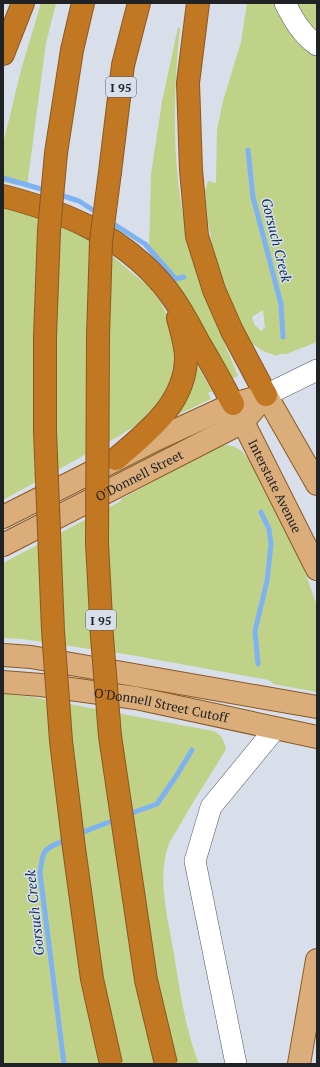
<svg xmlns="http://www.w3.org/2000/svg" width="320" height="1067" viewBox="0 0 320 1067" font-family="'PT Serif',serif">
<rect width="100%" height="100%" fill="#d8dfea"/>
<g fill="#c0d188" fill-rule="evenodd">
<polygon points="41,3 56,3 46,43 27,187 3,182 3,145 5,136 21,70"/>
<path d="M247 3H317V342L286 354H279L278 356 265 352 251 343 247 338 232 311 214 255 208 221 205 191 208 181 216 183 217 130 223 101 241 42ZM263 310 265 327 261 331 254 324 252 317Z"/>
<path d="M178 27 180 28C173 93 172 157 184 221 188 238 191 255 196 272 208 307 224 341 238 376L230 380 182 292 163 269 149 253 151 174 162 102Z"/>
<polygon points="3,205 24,210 78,234 112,256 149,287 160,301 167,315 171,329 175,355 170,383 163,398 153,414 149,412 139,423 119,436 3,500"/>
<polygon points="195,361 212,391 208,393 211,399 173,417"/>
<path d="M227 445C243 447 247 458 255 469L304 569 317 606V692L273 684 269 680 131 655 22 639 3 638V563L121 501V499L217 447Z"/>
<path d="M3 694 32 697 213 731C222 735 224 740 226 749 211 775 194 799 180 825 176 832 171 839 168 846 157 881 168 919 174 954 180 991 185 1029 199 1064H3Z"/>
</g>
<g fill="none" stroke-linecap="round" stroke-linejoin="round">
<g stroke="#7eb3f3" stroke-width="5">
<polyline points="248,150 253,197 281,304 283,337"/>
<polyline points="3,178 48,191"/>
<polyline points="57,194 79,201 99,214"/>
<polyline points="109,221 145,244 176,279 184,277"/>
<polyline points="258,664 255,631 267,581 271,544 269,529 261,512"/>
<polyline points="126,815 157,804 175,778 192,750"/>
<polyline points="78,834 117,819"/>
<path d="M64 1064 40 873C43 847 44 850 67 839"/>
</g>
<g stroke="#535962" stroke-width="22">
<g id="minor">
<path d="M285 3C293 19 302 35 317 45"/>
<polyline points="266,395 317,370"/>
<polyline points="236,1064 195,861 211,807 275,729"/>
</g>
</g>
<g stroke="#895923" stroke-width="24">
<g id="major">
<polyline points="266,395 317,484"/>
<path id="s1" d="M237 410 317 569"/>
<polyline points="3,517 157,439 233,404 251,399"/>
<path id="s2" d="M3 545 243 422 266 395"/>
<polyline points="3,655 31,657 317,707"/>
<path id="s3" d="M3 682 41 685 136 698 317 737"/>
<polyline points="299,1064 317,960"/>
</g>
</g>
<g stroke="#895923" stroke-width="24">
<g id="highway">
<polyline points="198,3 188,83 191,170 197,236 214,290 232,331 266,395"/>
<polyline points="3,54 23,3"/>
<polyline points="56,153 72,50 83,3"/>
<polyline points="110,172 123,65 139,3"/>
<path d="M3 196C61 211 114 232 156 277 174 296 187 320 199 343 211 363 222 383 233 404"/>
<path d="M116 459C148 431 185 404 186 358 186 345 181 330 178 318"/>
</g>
</g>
<use href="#minor" stroke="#fff" stroke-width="21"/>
<use href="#major" stroke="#daad7a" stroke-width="22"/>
<use href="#highway" stroke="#c27722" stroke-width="22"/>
<g stroke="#895923" stroke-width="24" stroke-linecap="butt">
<g id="highway-bridge">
<polyline points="56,153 49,230 45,337 45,431 53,631 61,741 74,848 92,979 111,1064"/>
<polyline points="110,172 101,241 98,337 97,543 102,637 110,736 146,980 166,1064"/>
</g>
</g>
<use href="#highway-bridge" stroke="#c27722" stroke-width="22"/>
</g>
<g text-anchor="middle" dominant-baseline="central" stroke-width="3" stroke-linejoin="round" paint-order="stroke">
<g fill="#d8dfea" stroke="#575b61" stroke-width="1">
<rect x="106" y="77" width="30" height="20" rx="3"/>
<rect x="86" y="610" width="30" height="20" rx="3"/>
</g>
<g font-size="12" font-weight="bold" fill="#202226">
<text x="121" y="87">I 95</text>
<text x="101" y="620">I 95</text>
</g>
<g font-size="13" fill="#202226" stroke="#d8dfea">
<text stroke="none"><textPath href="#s2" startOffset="153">O'Donnell Street</textPath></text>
<text stroke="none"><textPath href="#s1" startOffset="85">Interstate Avenue</textPath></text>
<text stroke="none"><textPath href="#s3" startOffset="160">O'Donnell Street Cutoff</textPath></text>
</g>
<g font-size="14" font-style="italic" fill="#0b3058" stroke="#d8dfea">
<text transform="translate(277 240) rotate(76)">Gorsuch Creek</text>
<text transform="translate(34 913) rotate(-96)">Gorsuch Creek</text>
</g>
</g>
<rect width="320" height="1067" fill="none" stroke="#202226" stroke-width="8"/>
</svg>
